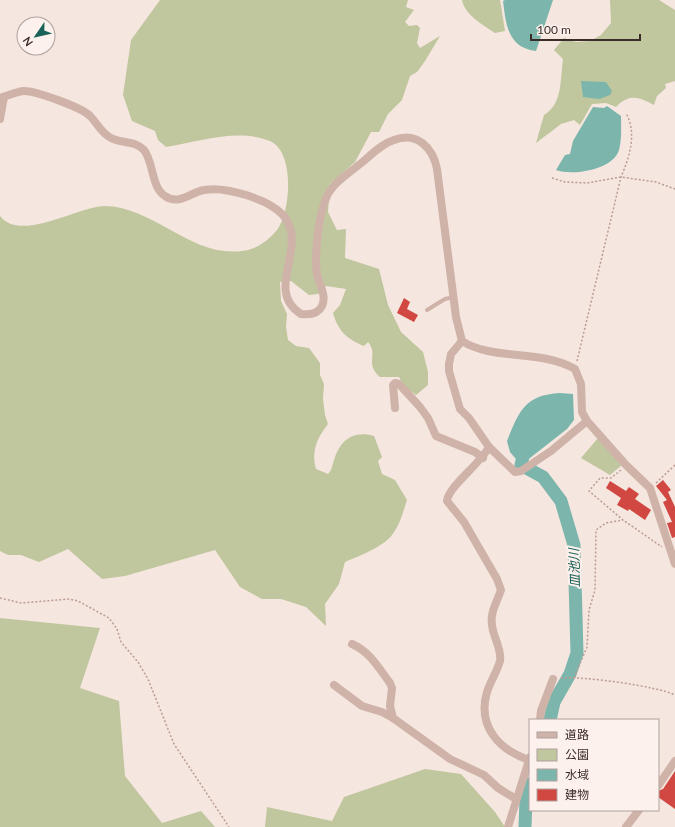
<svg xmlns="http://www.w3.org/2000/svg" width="675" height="827" viewBox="0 0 675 827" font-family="Lato,'Noto Sans JP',sans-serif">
<rect width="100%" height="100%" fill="#f5e6df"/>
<g fill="#c0c69d">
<path d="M160 0H408L406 7 414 10 405 22 409 26 417 25 420 28 417 43 420 48 440 36 425 61 417 72 410 76 402 100 388 114 379 132H371L355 162 330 184 328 212 337 230 346 229 345 258 379 269 388 305 401 332 423 352 428 372V385L416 395 404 386 399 377H380C364 363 379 355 368 342L364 346C347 339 338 331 333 313L340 305 346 289 326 286 318 294 309 295 291 281 280 282 281 301 287 314 286 327 288 340 296 346 309 348 320 363V375L324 384 323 399 325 415 328 424C317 438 311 451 316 469L328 474C332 470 332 466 334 460 340 440 353 430 374 436L382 457 378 461 382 474 395 480 407 500C403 512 400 525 392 535 383 547 359 556 345 562L339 584 325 604 326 626 306 607 281 599H262L240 587 215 550 125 576 102 579 68 549 39 562 21 555H8L0 551V216C21 243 78 206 106 206 156 208 190 257 242 251 255 250 268 241 277 230 291 211 295 152 270 141 239 128 197 142 166 147L158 140 155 131 132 121 123 95 131 40Z"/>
<path d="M462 0H500L505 31 495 33C483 25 465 15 462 0Z"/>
<path d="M610 0H659L675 10V81L665 84 666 88 657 96 654 105C639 97 629 93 616 107L606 103 592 104 580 125 574 120 561 124 536 143 544 115C563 104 560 79 563 59L554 50 564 38 576 42 590 41 601 35 611 23Z"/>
<polygon points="598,438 622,465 610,475 581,458"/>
<polygon points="0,618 100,628 80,688 119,701 125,776 162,823 201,811 215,827 0,827"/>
<polygon points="425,769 461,774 495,812 505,827 265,827 267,807 332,821 344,797"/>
</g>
<g fill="#7bb5ac">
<path d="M505 0H553L536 51C508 48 506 25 503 1Z"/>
<polygon points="581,81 606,82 612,91 610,95 599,99 583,97"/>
<path d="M607 106 621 116C621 127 622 139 619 150 613 170 573 176 556 170L565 155 570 154 573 141 593 107 604 108Z"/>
<path d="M560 393 573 394 574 420 567 429 521 465 510 452 507 441C519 412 524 395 560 393Z"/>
</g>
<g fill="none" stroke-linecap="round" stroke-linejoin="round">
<g stroke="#7bb5ac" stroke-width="13">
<polyline points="525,448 521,465 543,477 561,501 574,545 577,653 570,674 554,702 550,720"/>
<polyline points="525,827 526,799 530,784"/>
</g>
</g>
<g fill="#d04841">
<polygon points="404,298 410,302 407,309 418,315 414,322 397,313"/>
<polygon points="663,480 671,490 668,492 675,507 675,537 672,538 667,523 672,522 663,502 667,500 656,486"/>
<polygon points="610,481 626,491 629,487 639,494 635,499 651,510 645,520 629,509 628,511 617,505 621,498 606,488"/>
<polygon points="675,771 675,809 658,797 658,791 663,789"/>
</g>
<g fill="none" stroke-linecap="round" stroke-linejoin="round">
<g stroke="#bb9c93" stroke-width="1.5" stroke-dasharray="2 2" stroke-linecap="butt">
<polyline points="552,178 565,182 587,183 621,177 656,182 675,189"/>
<path d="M577 361 621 177C630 156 637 133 626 113"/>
<polyline points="621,470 611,478 600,478 589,491 623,520 662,547"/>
<polyline points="656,483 675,465"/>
<polyline points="0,598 21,603 69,599 78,601 109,618 117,629 121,642 138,662 148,679 174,744 229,827"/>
<path d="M561 678C582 676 657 686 675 695"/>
<polyline points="574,678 587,647 589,610 595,590 596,530 606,523 623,520"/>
</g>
<polyline stroke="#cfb3a9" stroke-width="4" points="427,310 445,299 454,297"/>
<g stroke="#cfb3a9" stroke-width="8">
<path d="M0 98C7 96 16 92 23 91 34 90 83 108 90 116 98 124 101 133 111 138 122 144 135 140 144 150 154 163 151 187 165 196 179 206 191 192 204 190 226 186 268 199 283 215 310 246 263 290 301 314 309 315 318 314 322 306 327 295 319 285 317 274 314 254 319 214 327 196 333 183 349 173 360 164 370 156 381 144 394 140 417 131 433 148 437 169L456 317 462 341C493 361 540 349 575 369L581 384 582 412 587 421 626 465 650 488 675 564"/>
<polyline points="0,119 4,97"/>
<polyline points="462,341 451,354 449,364 449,371 460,409 469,418 489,447 515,472 521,471 551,451 587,421"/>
<polyline points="395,408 393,385 395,383 399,384 420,407 428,418 436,436 475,452 483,458"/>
<path d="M489 447C480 464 448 487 447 501L464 522 497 579 501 590C497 602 490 612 492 625 493 637 502 649 500 661 497 672 490 682 487 692 477 726 499 750 529 760"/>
<path d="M352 644C370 652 378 667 390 683L392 688 390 706 393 718"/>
<polyline points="334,685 362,706 382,712 393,718 450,759 484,775 498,788 516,799"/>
<polyline points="540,720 541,711 553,679"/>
<polyline points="658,786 675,761"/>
<polyline points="508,827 530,757"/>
<polyline points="626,827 639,810"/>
</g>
</g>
<g text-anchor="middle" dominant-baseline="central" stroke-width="4" stroke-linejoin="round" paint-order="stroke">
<g font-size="13" font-style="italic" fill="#1a6158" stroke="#fcf1ec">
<text transform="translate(574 568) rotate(-92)">皿池川</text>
</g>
</g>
<rect x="529" y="719" width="130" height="92" fill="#fcf1ec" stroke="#afa29e"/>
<rect x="537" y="732" width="20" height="6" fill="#cfb3a9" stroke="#afa29e"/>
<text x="565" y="739" font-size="12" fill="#3b2c29">道路</text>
<rect x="537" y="749" width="20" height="12" fill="#c0c69d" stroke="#afa29e"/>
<text x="565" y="759" font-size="12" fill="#3b2c29">公園</text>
<rect x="537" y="769" width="20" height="12" fill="#7bb5ac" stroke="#afa29e"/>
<text x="565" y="779" font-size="12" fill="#3b2c29">水域</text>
<rect x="537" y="789" width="20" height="12" fill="#d04841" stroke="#afa29e"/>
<text x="565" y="799" font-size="12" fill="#3b2c29">建物</text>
<g transform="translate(36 36) rotate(236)"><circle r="19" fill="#fcf1ec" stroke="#afa29e"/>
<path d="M0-3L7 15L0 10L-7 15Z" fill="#1a6158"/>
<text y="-6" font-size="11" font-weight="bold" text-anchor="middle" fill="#3b2c29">N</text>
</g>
<path d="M531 34v6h109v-6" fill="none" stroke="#3b2c29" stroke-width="2"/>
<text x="537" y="34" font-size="12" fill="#3b2c29" stroke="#fcf1ec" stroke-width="3" paint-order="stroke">100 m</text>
</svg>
